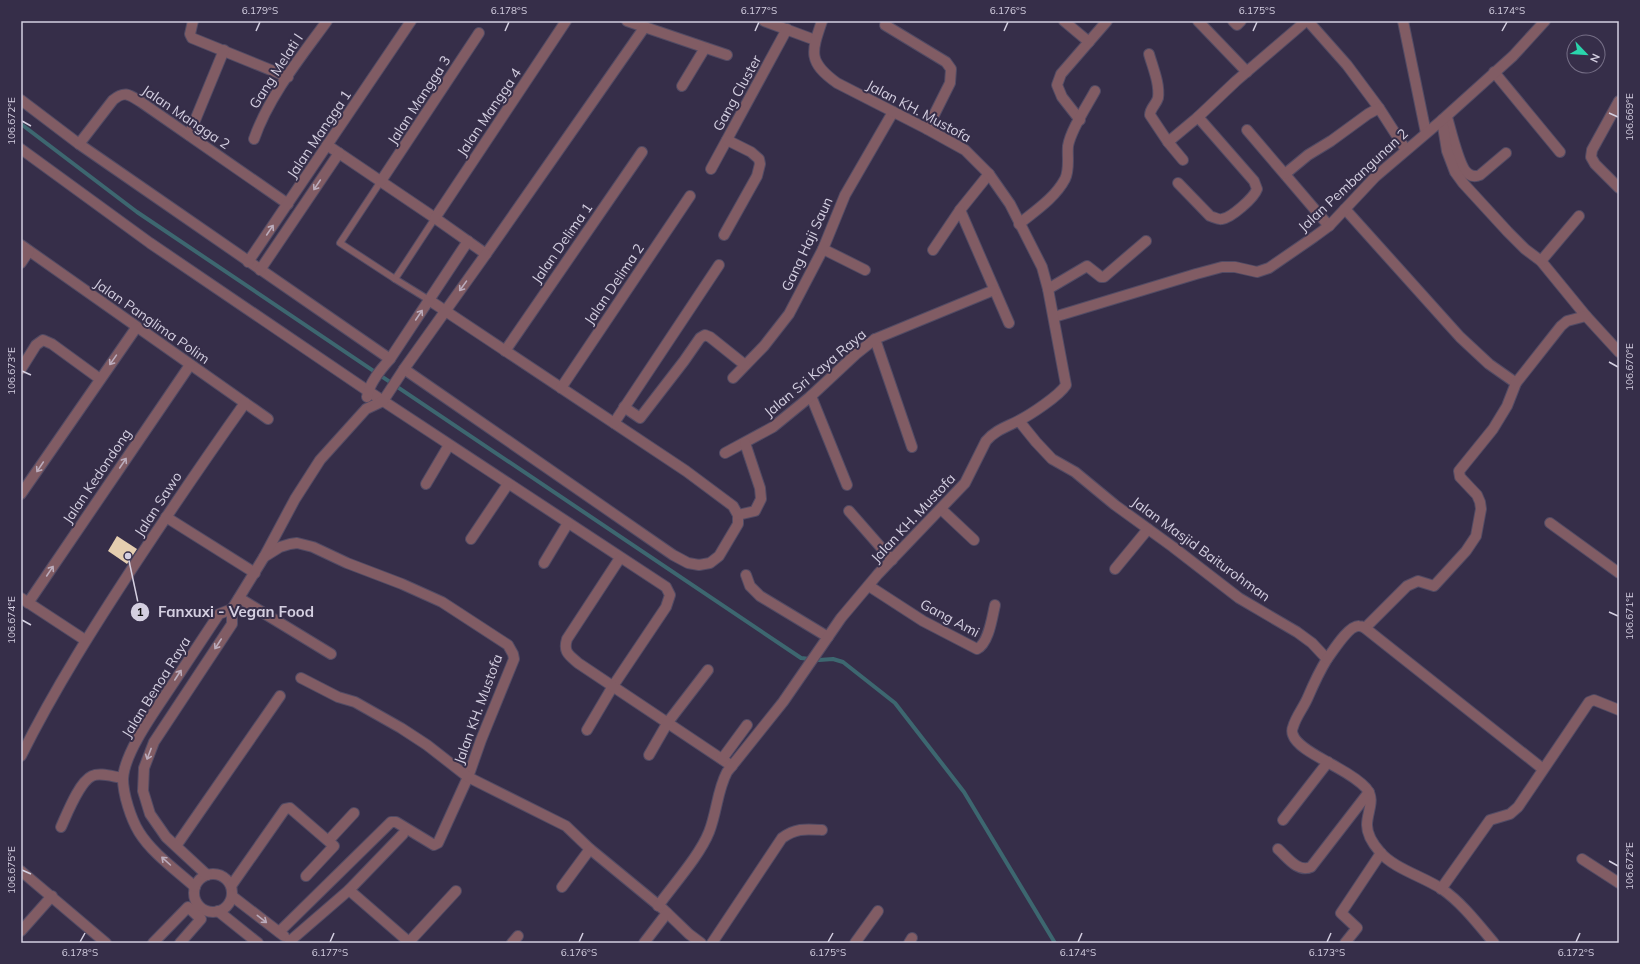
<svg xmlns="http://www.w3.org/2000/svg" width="1640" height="964" viewBox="0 0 1640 964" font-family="Mulish,sans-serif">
<rect width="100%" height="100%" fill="#362e49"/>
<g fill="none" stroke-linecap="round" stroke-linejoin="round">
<polyline stroke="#3d6770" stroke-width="4" points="21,124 137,212 801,658 819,660 833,659 843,662 895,703 964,792 1055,943"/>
</g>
<polygon fill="#e5ceb0" points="117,536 137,549 127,564 108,551"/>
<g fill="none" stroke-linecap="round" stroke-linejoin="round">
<g stroke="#524b64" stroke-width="8">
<g id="lane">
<polyline points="381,181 340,243 395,279 435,218"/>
<polyline points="395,279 429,300"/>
</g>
</g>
<g stroke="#524b64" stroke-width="12">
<g id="street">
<polyline points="193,21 190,34 192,38 288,77"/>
<polyline points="627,21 727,55"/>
<polyline points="764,21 815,40"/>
<polyline points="1064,21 1089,42"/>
<polyline points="1198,21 1247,72"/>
<polyline points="1233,21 1237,25 1241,21"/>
<polyline points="1308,21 1347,65 1379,108 1406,150"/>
<polyline points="1403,21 1426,133"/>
<polyline points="885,25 946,62 951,69 950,83 927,129"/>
<path d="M1149 54C1153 68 1160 84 1158 98 1156 105 1150 108 1150 115L1168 142 1183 160"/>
<polyline points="1494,72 1560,152"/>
<polyline points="682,86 705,48"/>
<polyline points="21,100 79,144 390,359"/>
<polyline points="1619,101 1592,150 1591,157 1595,164 1619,188"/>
<path d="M1447 117C1451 131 1457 157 1464 169 1468 175 1473 178 1480 175L1506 153"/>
<polyline points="1080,120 1062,97 1057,85 1061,74 1107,21"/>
<polyline points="1442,120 1447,151 1455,172 1463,183 1508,232 1525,249 1541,261 1586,316 1619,352"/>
<polyline points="1247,130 1329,226"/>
<polyline points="189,135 224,50"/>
<path d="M254 139C269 96 300 58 327 21"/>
<polyline points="1168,142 1198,117"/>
<path d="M79 144 113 100C125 90 130 95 141 102L288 204"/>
<polyline points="327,145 435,218 486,254 644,28"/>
<polyline points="21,149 150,243 368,391 666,587 670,595 666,607 613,686 587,730"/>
<polyline points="711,169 787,29"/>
<polyline points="989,174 960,210 1009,323"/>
<polyline points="1285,174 1308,155 1331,141 1368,114 1379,108"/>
<polyline points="381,181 479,33"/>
<path d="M1178 183 1210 216C1214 217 1218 220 1222 219 1231 218 1254 198 1257 189L1254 181 1198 117 1236 81 1306 21"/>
<polyline points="1345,209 1460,337 1489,364 1516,383"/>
<polyline points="435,218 566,21"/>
<path d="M1019 224C1035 211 1055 198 1065 179 1070 169 1067 157 1068 146 1071 129 1087 106 1095 91"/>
<polyline points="724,235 757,176 760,164 759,159 751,152 727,140"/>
<polyline points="21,245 268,419"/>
<polyline points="823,249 865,270"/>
<polyline points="933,250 960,210"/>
<polyline points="1541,261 1579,216"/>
<polyline points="248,262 411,21"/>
<polyline points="21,263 29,251"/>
<polyline points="260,270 339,153"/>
<polyline points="1048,289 1087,266 1101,277 1104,277 1146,241"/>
<polyline points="1054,317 1196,274 1222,267 1235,267 1257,272 1269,268 1314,237 1329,226 1375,177 1442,120 1513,56 1545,21"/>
<polyline points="875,339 912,447"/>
<polyline points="505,351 642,152"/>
<polyline points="21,369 36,345 43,340 52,344 100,379"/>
<polyline points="404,369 673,555 688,563 699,565 710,563 719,556 738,524 738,515 733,506 686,471 429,300"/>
<polyline points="733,378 764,346 789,314 823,249 845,195 893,112"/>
<polyline points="561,388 690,196"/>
<polyline points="811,396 847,485"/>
<path d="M367 397C369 383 381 369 390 359L468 241"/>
<polyline points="624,407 640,418 684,361 700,338 705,335 710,337 745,365"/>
<path d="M1019 421 1036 442 1052 459 1075 472 1115 505 1173 547 1239 598 1297 632 1312 643 1327 659C1319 672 1314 683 1308 697 1304 707 1296 716 1293 727 1292 729 1292 733 1293 735 1297 747 1321 758 1331 764 1343 771 1356 777 1366 788 1376 800 1367 811 1367 825 1367 835 1373 844 1380 852 1393 868 1424 877 1442 889 1462 903 1478 924 1494 943"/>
<polyline points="614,423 719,265"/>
<polyline points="725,453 773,427 811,396 856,354 875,339 994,290"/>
<polyline points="426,484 449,445"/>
<polyline points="21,494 136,328"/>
<polyline points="941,509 974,540"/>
<polyline points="849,511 892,560"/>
<polyline points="738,515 755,511 761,499 760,488 745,443"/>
<polyline points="166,517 255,573"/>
<polyline points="1550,523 1619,573"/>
<polyline points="471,539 508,484"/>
<polyline points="264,557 280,547 290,544 297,543 313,547 347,563 402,584 442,602 508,645 513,654 514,659 481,740 468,777 438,843 434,845 396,822 391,822 279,932"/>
<path d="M620 558 567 639C563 652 569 655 578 663L732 766"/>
<polyline points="544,563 568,523"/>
<polyline points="1115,569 1148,529"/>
<polyline points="746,575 750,586 760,596 828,637"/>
<path d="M869 586 923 621 977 649C989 643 992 617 995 605"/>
<polyline points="21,598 85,640"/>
<polyline points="239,598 331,654"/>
<polyline points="28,603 190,365"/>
<polyline points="232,609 264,557 295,499 320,460 366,409 383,401 404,369 486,254"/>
<polyline points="1365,628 1407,586 1418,581 1434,586 1466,551 1476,536 1481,509 1480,502 1477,495 1460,477 1459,471 1493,429 1507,406 1516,383 1561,326 1567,321 1586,316"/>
<path d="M1327 659C1333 651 1349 625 1359 626 1362 626 1363 627 1365 628L1543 769"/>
<polyline points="301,678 338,697 355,702 401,728 427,745 468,777 566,826 590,849 663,909 689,934 701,943"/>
<polyline points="649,755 668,722 708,670"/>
<path d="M21 756C55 688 95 625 137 561 172 508 208 455 245 403"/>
<polyline points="722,759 747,725"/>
<polyline points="1283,820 1328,762"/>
<path d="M61 827C67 814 79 782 92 776 100 772 114 777 123 778"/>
<polyline points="329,840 354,813"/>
<polyline points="176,846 280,696"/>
<path d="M1278 849C1287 857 1298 873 1311 867L1369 792"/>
<polyline points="1582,859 1619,883"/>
<polyline points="21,871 106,943"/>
<circle cx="213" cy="893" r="19"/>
<polyline points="207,875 166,837 150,814 143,791 144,768 154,742 232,624 232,609"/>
<polyline points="231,886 285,809 290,808 334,846 306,876"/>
<path d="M195 887C176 870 152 853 139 832 131 819 123 794 123 779 124 752 157 708 172 685 187 662 203 638 219 614L232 609"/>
<polyline points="562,887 590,849"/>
<polyline points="1441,889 1490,820 1510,814 1518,807 1589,702 1594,700 1619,710"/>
<polyline points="349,890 403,834"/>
<polyline points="232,896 284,936"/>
<path d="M658 906C674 884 700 855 709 832 717 812 717 791 727 772L783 702 841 618 878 574 965 483 986 441C994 431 1006 427 1018 421 1030 415 1059 396 1066 385L1048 289 1042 267 1010 204 989 174 965 150 927 129 837 83C808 62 811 53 822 21"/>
<polyline points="218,911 258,943"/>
<polyline points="21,931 52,896"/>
<polyline points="290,941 349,890 410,943"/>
<polyline points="409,942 456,891"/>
<polyline points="153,943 188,907 201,919 180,943"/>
<polyline points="512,943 518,936"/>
<polyline points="644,943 667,913"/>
<path d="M712 943 782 838C796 828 805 829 822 830"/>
<polyline points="855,943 878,911"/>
<polyline points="909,943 912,938"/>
<polyline points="1345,943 1357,928 1341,913 1381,853"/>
</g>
</g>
<use href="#lane" stroke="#815c64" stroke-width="6"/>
<use href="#street" stroke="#815c64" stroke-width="10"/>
</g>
<defs><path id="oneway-shaft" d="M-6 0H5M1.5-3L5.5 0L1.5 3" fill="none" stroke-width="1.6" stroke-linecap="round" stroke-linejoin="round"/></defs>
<g stroke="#bbacbc">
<use href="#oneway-shaft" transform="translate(317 185) rotate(124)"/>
<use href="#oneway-shaft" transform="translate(270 230) rotate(-56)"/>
<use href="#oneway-shaft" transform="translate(463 286) rotate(126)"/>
<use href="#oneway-shaft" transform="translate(419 315) rotate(-56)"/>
<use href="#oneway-shaft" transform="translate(113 360) rotate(125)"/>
<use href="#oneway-shaft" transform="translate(123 463) rotate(-56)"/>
<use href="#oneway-shaft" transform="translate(40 467) rotate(124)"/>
<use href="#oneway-shaft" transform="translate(50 571) rotate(-56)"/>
<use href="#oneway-shaft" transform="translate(218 644) rotate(123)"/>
<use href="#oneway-shaft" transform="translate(178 675) rotate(-57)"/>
<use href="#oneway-shaft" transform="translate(149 754) rotate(111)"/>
<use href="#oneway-shaft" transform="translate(166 861) rotate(-138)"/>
<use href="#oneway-shaft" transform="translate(262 919) rotate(38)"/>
</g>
<path fill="none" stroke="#d4cfe1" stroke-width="1.5" d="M256 31 260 22M505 31 509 22M755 31 759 22M1004 31 1008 22M1253 31 1257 22M1502 31 1507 22M1609 113 1618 117M22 121 31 126M1609 362 1618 367M22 371 31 375M1609 612 1618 616M22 620 31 625M1609 861 1618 866M22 870 31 874M80 942 85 933M330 942 334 933M579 942 583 933M828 942 833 933M1078 942 1082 933M1327 942 1331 933M1576 942 1580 933"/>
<g text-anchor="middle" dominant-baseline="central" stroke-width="4" stroke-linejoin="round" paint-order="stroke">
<g font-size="14" fill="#d4cfe1" stroke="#362e49">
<text transform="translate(276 71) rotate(-57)">Gang Melati I</text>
<text transform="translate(737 93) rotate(-61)">Gang Cluster</text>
<text transform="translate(419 100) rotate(-57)">Jalan Mangga 3</text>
<text transform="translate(919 111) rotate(28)">Jalan KH. Mustofa</text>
<text transform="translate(489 112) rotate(-56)">Jalan Mangga 4</text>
<text transform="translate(186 117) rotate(34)">Jalan Mangga 2</text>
<text transform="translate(319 134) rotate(-56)">Jalan Mangga 1</text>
<text transform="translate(1353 180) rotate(-43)">Jalan Pembangunan 2</text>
<text transform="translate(562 243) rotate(-55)">Jalan Delima 1</text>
<text transform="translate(807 244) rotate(-65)">Gang Haji Saun</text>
<text transform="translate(614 284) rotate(-56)">Jalan Delima 2</text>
<text transform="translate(152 321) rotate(35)">Jalan Panglima Polim</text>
<text transform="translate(815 373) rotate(-40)">Jalan Sri Kaya Raya</text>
<text transform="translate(97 476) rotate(-56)">Jalan Kedondong</text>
<text transform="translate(158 504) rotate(-57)">Jalan Sawo</text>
<text transform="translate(913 518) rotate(-47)">Jalan KH. Mustofa</text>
<text transform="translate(1201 549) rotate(36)">Jalan Masjid Baiturohman</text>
<text transform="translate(950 618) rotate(28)">Gang Ami</text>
<text transform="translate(156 687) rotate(-58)">Jalan Benoa Raya</text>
<text transform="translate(478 709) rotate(-70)">Jalan KH. Mustofa</text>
</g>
</g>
<path fill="none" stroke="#d4cfe1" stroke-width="1.5" d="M128 556L140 612"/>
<g fill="#d4cfe1" stroke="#362e49" stroke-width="1.5">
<circle cx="128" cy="556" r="4"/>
<circle cx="140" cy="612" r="10"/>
</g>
<g font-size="12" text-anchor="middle" font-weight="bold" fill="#111">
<text x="140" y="616">1</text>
</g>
<g font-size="15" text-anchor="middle" font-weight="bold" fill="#d4cfe1" stroke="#362e49" stroke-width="4" stroke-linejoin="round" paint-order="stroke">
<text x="236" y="617">Fanxuxi - Vegan Food</text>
</g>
<rect width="1640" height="964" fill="none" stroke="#362e49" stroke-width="44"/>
<g transform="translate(1586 54) rotate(115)"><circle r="19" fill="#362e49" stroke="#756e86"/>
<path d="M0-3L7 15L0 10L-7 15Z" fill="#2ad5ac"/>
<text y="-6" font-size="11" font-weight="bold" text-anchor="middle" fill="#d4cfe1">N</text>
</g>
<rect x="22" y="22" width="1596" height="920" fill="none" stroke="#d4cfe1" stroke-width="1.5"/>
<g font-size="10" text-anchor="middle" fill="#d4cfe1">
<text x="260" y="14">6.179°S</text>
<text x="509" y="14">6.178°S</text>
<text x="759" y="14">6.177°S</text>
<text x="1008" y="14">6.176°S</text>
<text x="1257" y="14">6.175°S</text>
<text x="1507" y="14">6.174°S</text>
<text transform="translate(1629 117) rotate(-90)" y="4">106.669°E</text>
<text transform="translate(11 121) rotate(-90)" y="4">106.672°E</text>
<text transform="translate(1629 367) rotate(-90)" y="4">106.670°E</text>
<text transform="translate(11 371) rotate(-90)" y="4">106.673°E</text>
<text transform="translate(1629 616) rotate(-90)" y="4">106.671°E</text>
<text transform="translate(11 620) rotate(-90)" y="4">106.674°E</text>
<text transform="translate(1629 866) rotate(-90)" y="4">106.672°E</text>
<text transform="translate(11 870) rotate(-90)" y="4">106.675°E</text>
<text x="80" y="956">6.178°S</text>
<text x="330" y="956">6.177°S</text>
<text x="579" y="956">6.176°S</text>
<text x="828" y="956">6.175°S</text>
<text x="1078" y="956">6.174°S</text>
<text x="1327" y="956">6.173°S</text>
<text x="1576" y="956">6.172°S</text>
</g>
</svg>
